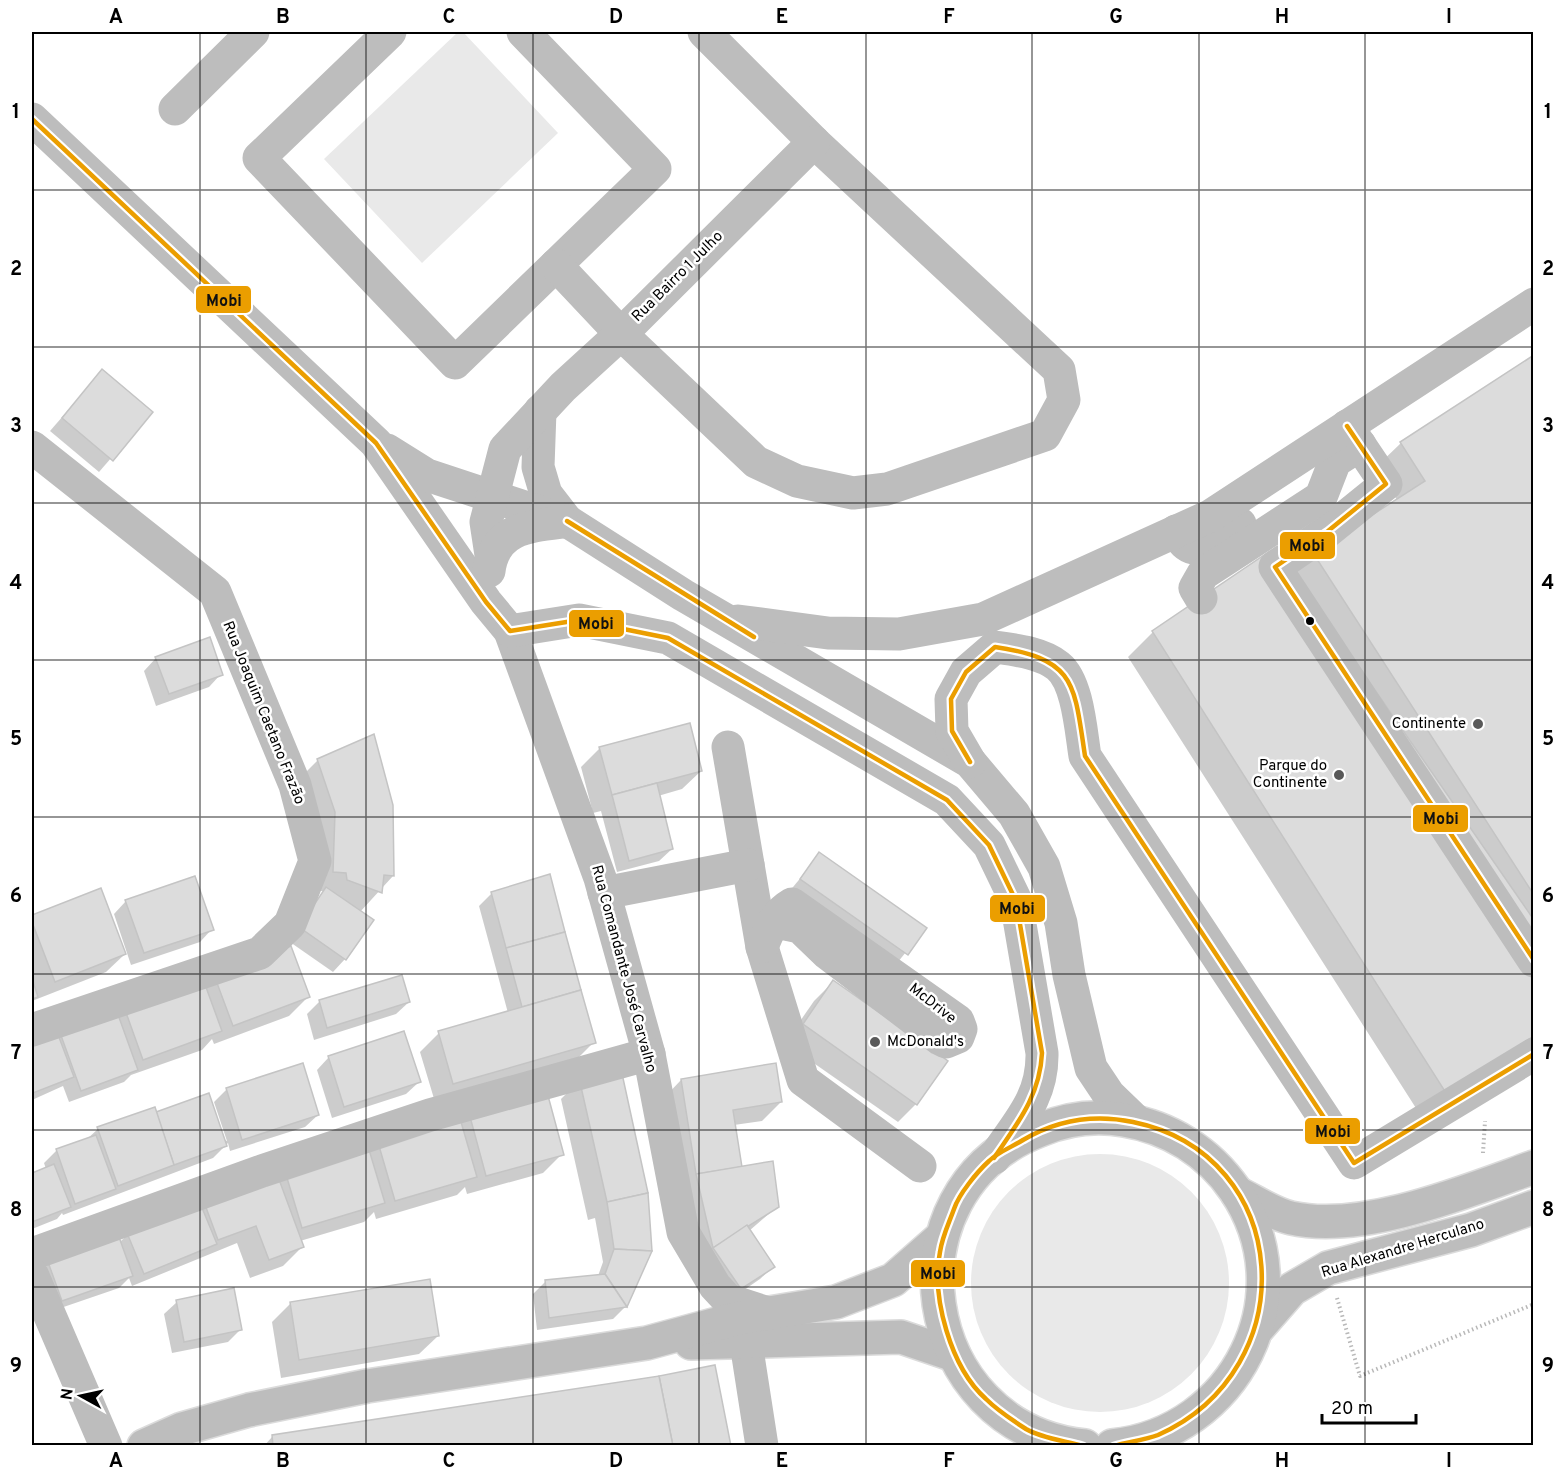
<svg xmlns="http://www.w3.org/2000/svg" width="1565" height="1477" viewBox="0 0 1565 1477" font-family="Overpass,sans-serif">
<rect width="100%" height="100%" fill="#fff"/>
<g fill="#e9e9e9">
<polygon points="458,32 463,32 558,133 422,263 324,159"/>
<circle cx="1100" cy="1283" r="129"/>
</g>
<g fill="#0003">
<polygon points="1534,356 1534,1043 1421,1116 1128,657 1153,632 1314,554 1397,500 1376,467 1401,443"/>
<polygon points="102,371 151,412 99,472 50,431"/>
<polygon points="156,658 221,674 209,687 156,706 144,671"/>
<polygon points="600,748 701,771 682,789 658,796 672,849 659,861 617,872 601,811 593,813 581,767"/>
<polygon points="318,760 392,805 393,876 360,912 345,959 333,972 287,940 324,891 315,891 299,779"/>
<polygon points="820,854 925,928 894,967 789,892"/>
<polygon points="100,890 125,954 106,972 32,1001 32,917"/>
<polygon points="492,893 594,1042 575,1061 435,1102 420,1052 439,1033 508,1013 479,906"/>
<polygon points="126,901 212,929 200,942 131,965 114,914"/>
<polygon points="401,976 409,1002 396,1014 314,1040 307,1014 319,1002"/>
<polygon points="215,977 308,997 289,1016 214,1044 212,1039 202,1050 131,1075 124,1082 69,1102 63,1086 32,1100 32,1044"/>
<polygon points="833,982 916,1104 898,1122 785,1043 814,1001"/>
<polygon points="329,1057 419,1082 406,1094 332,1118 317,1070"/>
<polygon points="620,1070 626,1306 613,1319 537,1330 533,1294 546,1281 598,1276 603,1262 595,1218 588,1220 561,1099 580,1080"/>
<polygon points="681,1080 781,1102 762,1121 734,1125 740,1169 778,1206 749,1231 773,1267 760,1279 728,1301 702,1261 663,1099"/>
<polygon points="227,1089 318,1115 305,1127 230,1151 228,1143 213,1158 63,1215 62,1213 57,1219 32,1229 32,1175 46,1169 44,1163 56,1151 87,1139 98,1129 155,1114 227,1141 214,1102"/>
<polygon points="470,1114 562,1154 543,1173 467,1194 465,1187 457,1195 376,1219 374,1212 364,1222 300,1241 302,1247 283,1266 250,1278 237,1243 132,1286 129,1278 119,1288 49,1312 37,1276 49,1264 120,1242 128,1234"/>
<polygon points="177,1302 240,1330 228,1342 172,1353 164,1314"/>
<polygon points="291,1303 438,1336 419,1354 281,1378 272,1322"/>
<polygon points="272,1437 730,1446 264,1446"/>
</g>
<g fill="#dcdcdc" stroke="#c4c4c4" stroke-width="1.5">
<polygon points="1534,355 1534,895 1313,553 1425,481 1400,442"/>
<polygon points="102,369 153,412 113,461 62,418"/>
<polygon points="1276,547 1534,920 1534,1036 1446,1093 1152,631"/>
<polygon points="210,637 223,675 169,694 155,657"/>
<polygon points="690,723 702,771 612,795 599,747"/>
<polygon points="374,734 393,805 394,876 384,875 382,893 347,880 346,873 333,872 335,812 317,759"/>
<polygon points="657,783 673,849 629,861 612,795"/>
<polygon points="819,852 927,928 908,955 800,879"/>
<polygon points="550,874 565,932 506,948 491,892"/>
<polygon points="195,876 214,930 144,953 125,900"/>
<polygon points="326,887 374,920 346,960 299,927"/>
<polygon points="101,888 126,954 55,982 32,922 32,915"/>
<polygon points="565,932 581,990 522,1007 506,948"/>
<polygon points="291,946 310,997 233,1026 214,975"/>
<polygon points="402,975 410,1002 327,1028 319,1000"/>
<polygon points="32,978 38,997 32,999"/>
<polygon points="203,979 222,1031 143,1060 124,1007"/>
<polygon points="833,980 948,1061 917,1105 803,1024"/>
<polygon points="581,990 596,1043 453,1084 438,1031"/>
<polygon points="116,1009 138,1070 81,1091 59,1030"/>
<polygon points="404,1031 421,1082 344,1107 328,1056"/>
<polygon points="57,1032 74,1077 33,1093 32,1042"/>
<polygon points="303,1063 319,1115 242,1140 226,1088"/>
<polygon points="776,1063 782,1102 733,1110 742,1167 696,1174 681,1079"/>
<polygon points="621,1069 648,1193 607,1202 579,1078"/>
<polygon points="547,1092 564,1155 486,1176 469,1113"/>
<polygon points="209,1093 227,1146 174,1165 156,1112"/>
<polygon points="155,1107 174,1165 118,1186 97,1127"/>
<polygon points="459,1115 477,1177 395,1201 377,1139"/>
<polygon points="96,1135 116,1189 75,1204 56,1149"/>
<polygon points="367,1143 385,1203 302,1228 284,1168"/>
<polygon points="773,1161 779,1207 713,1248 696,1174"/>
<polygon points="54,1164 71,1207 32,1222 32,1173"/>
<polygon points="277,1174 304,1247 269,1260 256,1226 218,1240 204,1202"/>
<polygon points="648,1193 652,1251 614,1249 607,1202"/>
<polygon points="200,1203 217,1244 144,1274 127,1233"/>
<polygon points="747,1225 775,1267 741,1289 713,1248"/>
<polygon points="119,1237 133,1276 62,1301 48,1262"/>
<polygon points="614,1249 652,1251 627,1307 605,1274"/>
<polygon points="605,1274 627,1307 549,1318 545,1280"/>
<polygon points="430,1279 439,1336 299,1360 290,1302"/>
<polygon points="234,1288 242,1330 184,1342 176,1300"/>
<polygon points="715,1365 731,1446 673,1446 659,1376"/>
<polygon points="659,1376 673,1446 273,1446 272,1435"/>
</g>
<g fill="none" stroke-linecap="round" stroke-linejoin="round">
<g stroke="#dbdbdb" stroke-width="36">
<g id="major">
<path d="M1237 1193C1254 1201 1273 1214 1291 1218 1363 1234 1465 1192 1534 1167"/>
<polyline points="1258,1328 1292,1289 1328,1268 1471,1230 1534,1207"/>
<polyline points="691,1343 901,1337 954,1355"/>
<polyline points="144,1446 182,1429 249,1410 367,1386 647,1343 739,1318 836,1302 893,1280 942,1237"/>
<path d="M1085 1446C916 1429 880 1191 1040 1130 1066 1119 1095 1115 1124 1120 1169 1127 1209 1152 1235 1190 1306 1295 1236 1433 1112 1446"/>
</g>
</g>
<g stroke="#b8b8b8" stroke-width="4" stroke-dasharray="1.5 3" stroke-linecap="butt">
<polyline points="1483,1153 1485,1121"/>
<polyline points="1337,1298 1360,1376 1534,1304"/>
</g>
<g stroke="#bdbdbd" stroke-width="33">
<polyline points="390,32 259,158 455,363 655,169 523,32"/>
<polyline points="175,109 253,32"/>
<polyline points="32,119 376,443 486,602 510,631 600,878 649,1054 683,1232 715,1286 728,1300 768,1313"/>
<polyline points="556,265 621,334 756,462 797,481 853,493 887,489 1045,435 1064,400 1059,370 814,142 704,32"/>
<polyline points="540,411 538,467 546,494 567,521"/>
<polyline points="1347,426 1386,484 1328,531 1275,567 1534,961"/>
<polyline points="32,447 215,592 295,785 315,861 290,924 260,953 32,1030"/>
<polyline points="387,450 427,475 567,521 683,595 970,762 1014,814 1044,867 1061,923 1069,975 1091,1068 1109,1095 1137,1122"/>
<path d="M1176 531C1194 566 1216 540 1240 524"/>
<polyline points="491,555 486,522 505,449 563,387 621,334 814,142"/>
<path d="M489 571C494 529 528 526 562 522"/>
<polyline points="1201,598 1195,588 1203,574 1321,497 1335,461 1360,445"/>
<polyline points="738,621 828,633 899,634 983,619 1210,516 1534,304"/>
<path d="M510 631 579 620 668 638 947 800 989 845 1016 901 1042 1053C1043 1098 1018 1122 994 1158"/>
<polyline points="728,747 762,947 803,1080 920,1166"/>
<path d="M970 762 952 731 951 699 966 672 995 647C1016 650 1042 653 1058 666 1078 682 1081 732 1085 756L1354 1163 1534 1054"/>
<polyline points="604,893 748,865"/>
<path d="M762 947C769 929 775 914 792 904L958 1021 961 1029 958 1037 946 1042 940 1039 827 953 800 927 781 923 771 928"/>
<polyline points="32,1254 262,1171 430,1115 649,1054"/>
<polyline points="32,1274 106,1446"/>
<polyline points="746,1343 762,1446"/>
</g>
<use href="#major" stroke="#bdbdbd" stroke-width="33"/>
<g stroke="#fff" stroke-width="9">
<g id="bus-1">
<path d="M32 119 376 443 486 602 510 631 579 620 668 638 947 800 989 845 1016 901 1042 1053C1040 1096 1017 1124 994 1158"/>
<polyline points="1347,426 1386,484 1328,531 1275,567 1534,960"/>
<polyline points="567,521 754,637"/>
<path d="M970 762 952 731 951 699 966 672 995 647C1076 659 1074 683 1085 756L1354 1163 1534 1054"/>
<path d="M1083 1446C1066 1441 1041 1438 1026 1429 1012 1420 997 1410 986 1399 951 1368 931 1297 940 1252 942 1237 949 1223 954 1209 959 1194 977 1172 989 1161 998 1152 1012 1147 1023 1140 1057 1120 1094 1114 1133 1122 1294 1155 1306 1369 1158 1435 1145 1440 1128 1442 1114 1446"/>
</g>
</g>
<use href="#bus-1" stroke="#eb9e00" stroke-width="4.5"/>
</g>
<path fill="none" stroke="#000" stroke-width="1.5" stroke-opacity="0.55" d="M200 32V1446M366 32V1446M533 32V1446M699 32V1446M866 32V1446M1032 32V1446M1199 32V1446M1365 32V1446M32 190H1534M32 347H1534M32 503H1534M32 660H1534M32 817H1534M32 974H1534M32 1130H1534M32 1287H1534"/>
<circle fill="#000" stroke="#fff" stroke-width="2" cx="1310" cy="621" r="5"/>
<g fill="#595959" stroke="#fff" stroke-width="2">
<circle cx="1478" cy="724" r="6"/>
<circle cx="1339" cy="775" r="6"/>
<circle cx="875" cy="1042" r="6"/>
</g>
<g text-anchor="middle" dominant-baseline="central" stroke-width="5" stroke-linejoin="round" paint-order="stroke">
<g font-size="15" fill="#000" stroke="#fff">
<text transform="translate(678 277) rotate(-45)">Rua Bairro 1 Julho</text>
<text transform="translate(263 713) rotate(68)">Rua Joaquim Caetano Frazão</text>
<text transform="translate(623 969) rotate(75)">Rua Comandante José Carvalho</text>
<text transform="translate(932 1004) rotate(38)">McDrive</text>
<text transform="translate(1403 1249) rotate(-17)">Rua Alexandre Herculano</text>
</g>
<g font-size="15" fill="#000" stroke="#fff" text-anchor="end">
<text x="1466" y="724">Continente</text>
<text x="1327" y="766">Parque do<tspan x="1327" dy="17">Continente</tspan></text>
<text x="887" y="1042" text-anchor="start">McDonald's</text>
</g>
</g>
<g stroke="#fff" stroke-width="2">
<rect x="195" y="285" width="57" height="29" rx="6" fill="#eb9e00"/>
<rect x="1279" y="531" width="57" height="29" rx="6" fill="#eb9e00"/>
<rect x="568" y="609" width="57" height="29" rx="6" fill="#eb9e00"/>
<rect x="1412" y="804" width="57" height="29" rx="6" fill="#eb9e00"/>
<rect x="989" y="894" width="57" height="29" rx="6" fill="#eb9e00"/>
<rect x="1304" y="1117" width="57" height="28" rx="6" fill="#eb9e00"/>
<rect x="910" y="1259" width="56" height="29" rx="6" fill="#eb9e00"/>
</g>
<g font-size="16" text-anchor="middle" font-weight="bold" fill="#111">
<text x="224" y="306">Mobi</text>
<text x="1307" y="551">Mobi</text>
<text x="596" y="629">Mobi</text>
<text x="1441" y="824">Mobi</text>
<text x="1017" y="914">Mobi</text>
<text x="1333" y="1137">Mobi</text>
<text x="938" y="1279">Mobi</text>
</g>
<rect width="1565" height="1477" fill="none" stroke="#ffffff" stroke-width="66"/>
<g transform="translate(81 1396) rotate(278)" stroke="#ffffff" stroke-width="4.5" paint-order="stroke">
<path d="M0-4.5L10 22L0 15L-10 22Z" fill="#000000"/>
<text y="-9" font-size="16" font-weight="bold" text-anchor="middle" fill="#000000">N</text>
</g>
<path d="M1322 1414v9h94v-9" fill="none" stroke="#000000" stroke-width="3"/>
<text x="1331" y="1414" font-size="18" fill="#000000" stroke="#ffffff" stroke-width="4.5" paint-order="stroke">20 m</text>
<rect x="33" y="33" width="1499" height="1411" fill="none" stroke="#000" stroke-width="2"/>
<g font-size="20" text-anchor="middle" font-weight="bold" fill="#000">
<text x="116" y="23">A</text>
<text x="283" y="23">B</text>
<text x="449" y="23">C</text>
<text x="616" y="23">D</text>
<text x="782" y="23">E</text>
<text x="949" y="23">F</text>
<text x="1116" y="23">G</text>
<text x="1282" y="23">H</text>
<text x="1449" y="23">I</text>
<text x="16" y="118">1</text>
<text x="1548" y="118">1</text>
<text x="16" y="275">2</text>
<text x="1548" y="275">2</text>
<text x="16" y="432">3</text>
<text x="1548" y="432">3</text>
<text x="16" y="589">4</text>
<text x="1548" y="589">4</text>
<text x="16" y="745">5</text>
<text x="1548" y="745">5</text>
<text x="16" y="902">6</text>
<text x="1548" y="902">6</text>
<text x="16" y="1059">7</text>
<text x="1548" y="1059">7</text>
<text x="16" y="1216">8</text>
<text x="1548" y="1216">8</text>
<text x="16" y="1372">9</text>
<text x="1548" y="1372">9</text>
<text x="116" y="1467">A</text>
<text x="283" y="1467">B</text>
<text x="449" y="1467">C</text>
<text x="616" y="1467">D</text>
<text x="782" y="1467">E</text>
<text x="949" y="1467">F</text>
<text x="1116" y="1467">G</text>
<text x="1282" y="1467">H</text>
<text x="1449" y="1467">I</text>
</g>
</svg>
